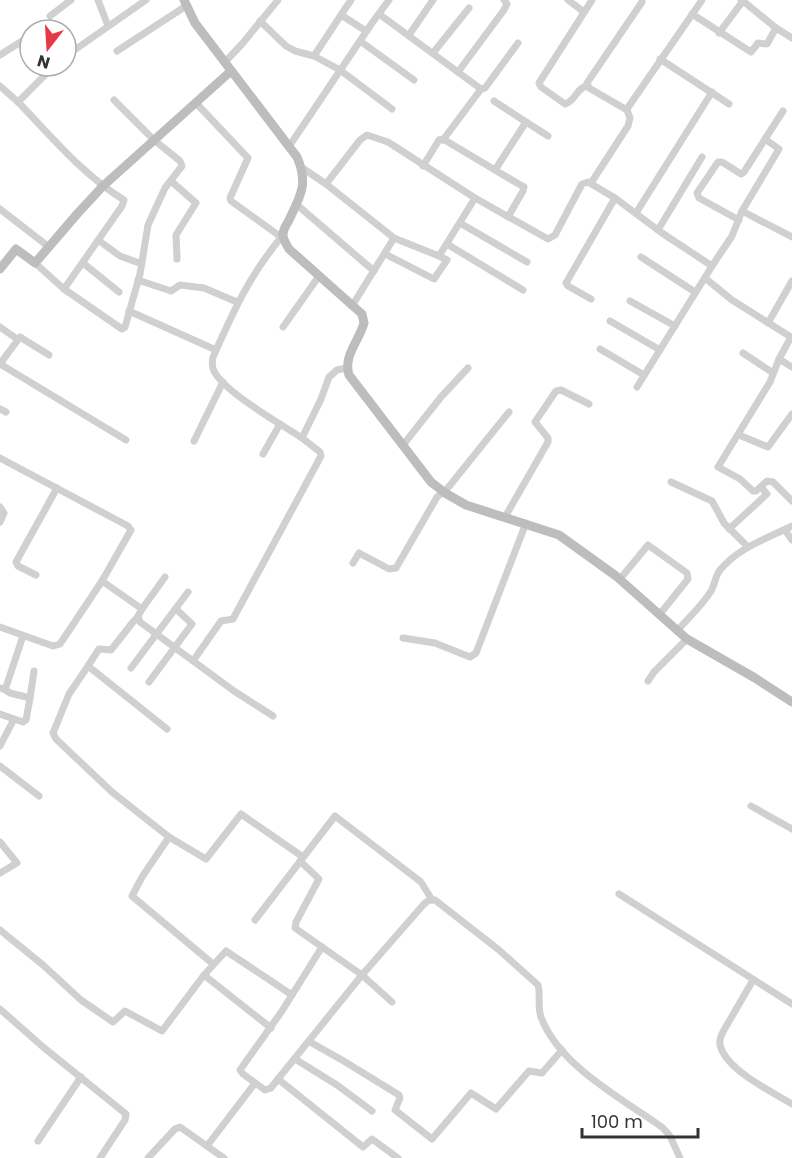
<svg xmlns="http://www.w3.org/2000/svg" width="792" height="1158" viewBox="0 0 792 1158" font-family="Poppins,sans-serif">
<rect width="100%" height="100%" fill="#fff"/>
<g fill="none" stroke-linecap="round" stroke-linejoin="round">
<g stroke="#d0d0d0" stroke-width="7">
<polyline points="98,0 108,26"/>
<polyline points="351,0 341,15 366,31"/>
<polyline points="568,0 584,12"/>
<polyline points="379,14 481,89 485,88 518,43"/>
<polyline points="692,14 751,52 758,43 767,44 776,28 743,1 744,0"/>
<polyline points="50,16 71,0"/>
<polyline points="260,21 286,46 295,51 314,56 340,70 392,109"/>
<polyline points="776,28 792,38"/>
<polyline points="719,33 743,1 741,0"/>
<polyline points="409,35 433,0"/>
<polyline points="66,40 74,48"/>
<polyline points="360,41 414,80"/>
<polyline points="117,51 186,6"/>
<polyline points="433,53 469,8"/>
<polyline points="0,55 30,36"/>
<polyline points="66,56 146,0"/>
<polyline points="314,56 341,15"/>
<polyline points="660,59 729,104"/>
<polyline points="225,62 242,44 278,0"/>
<polyline points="458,72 504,10 507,4 504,0"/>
<polyline points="0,86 18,102 54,66"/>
<path d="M587 86C576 88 576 101 565 104L541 87 539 83 592 0"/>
<polyline points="494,101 526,122 495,170"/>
<path d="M18 102C52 137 83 175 124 200L122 206 64 289 122 329 125 327 140 274 148 225 165 188 182 166 180 161 154 140 114 100"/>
<polyline points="196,103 248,158 230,198 231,201 281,237"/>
<polyline points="627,110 589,88 587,83 642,2"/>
<polyline points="526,122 548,136"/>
<polyline points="443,140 481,89"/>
<polyline points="290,145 372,23 389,0"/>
<polyline points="423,166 439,140 443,139 522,186 524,187 523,191 508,217"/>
<polyline points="301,167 326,184 394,238 439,256 475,198 388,142 367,135 360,140 326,184"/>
<polyline points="171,181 196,203 176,235 177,259"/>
<polyline points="591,183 628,126 630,118 627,110 629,106 702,0"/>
<polyline points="475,198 548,239 555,235 582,184 588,182 615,198 662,233 712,266 732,236 742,211 779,149 765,139"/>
<polyline points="296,204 374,271"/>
<polyline points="0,209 49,247"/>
<polyline points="742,211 792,237"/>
<polyline points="636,213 712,92"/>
<polyline points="739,220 699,198 697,193 718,162 722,162 741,174 744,172 783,111"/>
<polyline points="460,223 527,262"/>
<polyline points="658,230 702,157"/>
<path d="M283 235C249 276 234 310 213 357 212 362 212 367 214 371 224 392 281 424 302 438"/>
<polyline points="98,240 120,256 142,264"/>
<polyline points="447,244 523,290"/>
<polyline points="385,254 434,279 447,260 439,256"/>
<polyline points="641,257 695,292"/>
<polyline points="35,263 64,289"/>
<polyline points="83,263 119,292"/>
<polyline points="705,278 732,300 791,337 779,359"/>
<polyline points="138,280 171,291 180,285 204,288 237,302"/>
<polyline points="591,299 568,286 566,283 615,198"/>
<polyline points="630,301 675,326"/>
<polyline points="352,306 394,238"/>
<polyline points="129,311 216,350"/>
<polyline points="610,321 660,350"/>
<polyline points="768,323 792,281"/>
<polyline points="0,327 17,339"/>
<polyline points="283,327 319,276"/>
<polyline points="600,349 644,375"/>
<polyline points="743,353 773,373"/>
<polyline points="0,364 126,440"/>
<polyline points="0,364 20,337 49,355"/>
<polyline points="792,367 779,359 770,382 718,467 740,479 753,491 756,491 767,481 773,482 792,501"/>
<polyline points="637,387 712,266"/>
<polyline points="0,409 6,412"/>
<polyline points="739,435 768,447 792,414"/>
<polyline points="194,441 223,382"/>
<polyline points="403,445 441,397 468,368"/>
<polyline points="263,454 280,424"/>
<polyline points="0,458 128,526 131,530 102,581 60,644 53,646 0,627"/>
<polyline points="671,482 712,501 724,523 748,547"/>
<polyline points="0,507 4,513 0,522"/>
<polyline points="505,517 548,442 548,438 535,422 556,391 561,390 589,404"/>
<polyline points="729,529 767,494 761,487"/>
<polyline points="785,530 792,540"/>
<polyline points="353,563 359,553 389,569 396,568 437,497 447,489 509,412"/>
<polyline points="36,575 18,566 16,562 57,488"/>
<polyline points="620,579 648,545 687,573 688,579 660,614"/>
<polyline points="102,581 142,609 138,616 140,622 234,691 273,716"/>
<polyline points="142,609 165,577"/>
<path d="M677 631C688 618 702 606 711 591 715 585 715 576 720 570 739 547 766 539 792 526"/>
<polyline points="403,638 435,643 470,657 476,653 526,523"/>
<polyline points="193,661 221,621 233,619 321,456 320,452 302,438 321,399 329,377 337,370 347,368"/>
<polyline points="88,666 99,649 111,650 133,622 137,618"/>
<polyline points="131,668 188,592"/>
<polyline points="648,681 654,672 687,639"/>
<polyline points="149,682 192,624 176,609"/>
<polyline points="0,688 4,689 6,687 23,636"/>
<polyline points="4,689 10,693 30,698 34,671"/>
<polyline points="0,714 14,719"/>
<polyline points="167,729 88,666 69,694 53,733 56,739 112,792 169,837 142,877 132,896 213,964"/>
<polyline points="0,746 14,719 23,722 26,720 30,698"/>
<polyline points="0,766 39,796"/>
<polyline points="751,806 792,829"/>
<polyline points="169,837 206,859 241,814 303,857"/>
<polyline points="0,842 17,863 0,873"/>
<polyline points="300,861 319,879 296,922 295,928 322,947"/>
<polyline points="619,894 792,1004"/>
<polyline points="255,920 335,816 421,882 432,900"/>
<polyline points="0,930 43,965 81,1000 113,1022 125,1011 162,1031 204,975 226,951 292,995"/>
<polyline points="204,975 271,1028"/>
<path d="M753 980 724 1030C721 1036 718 1041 721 1048 729 1071 772 1092 792 1104"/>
<polyline points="392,1002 362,975 322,947 282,1011 240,1070 243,1074 265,1090 271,1088 278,1079 363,1147 372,1139 398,1158"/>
<polyline points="0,1009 43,1047 126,1114 125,1120 100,1158"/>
<polyline points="310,1042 342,1060 399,1095 400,1098 395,1110 432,1139 471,1093 496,1109 529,1071 542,1073 562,1050"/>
<polyline points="295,1059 337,1085 372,1111"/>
<path d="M278 1079 362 975 424 904 429 900H435L499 950 538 985C541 995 537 1006 541 1017 559 1066 623 1099 663 1128L670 1136 680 1158"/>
<polyline points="38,1141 81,1077"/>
<polyline points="207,1146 255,1083"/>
<polyline points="148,1158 175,1129 180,1127 224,1158"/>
</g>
<g stroke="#bdbdbd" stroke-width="9">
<path d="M184 0 195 23 297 157C309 184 300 197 288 222 286 225 283 231 283 235 283 240 287 245 289 249L362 314 364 323C359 341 343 356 349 375L431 482 445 493 466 505 559 535 616 576 687 639 755 678 792 702"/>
<polyline points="0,269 16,249 35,263 78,213 103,186 231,71"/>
</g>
</g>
<g transform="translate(48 48) rotate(197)"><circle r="28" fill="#ffffff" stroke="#adadad" stroke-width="1.5"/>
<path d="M0-4.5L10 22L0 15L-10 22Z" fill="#e63946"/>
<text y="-9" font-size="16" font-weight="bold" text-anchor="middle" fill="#333333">N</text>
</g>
<path d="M582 1128v9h116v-9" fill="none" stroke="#333333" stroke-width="3"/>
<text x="591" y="1128" font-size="18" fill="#333333" stroke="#ffffff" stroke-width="4.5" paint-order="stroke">100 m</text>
</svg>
